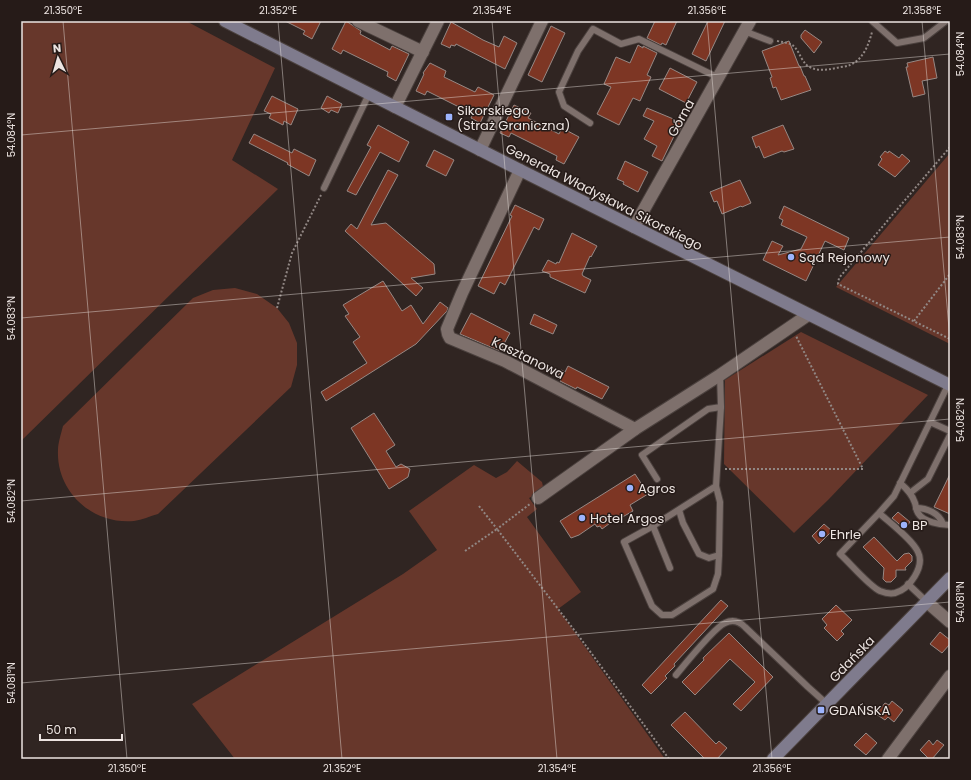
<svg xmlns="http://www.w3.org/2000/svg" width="971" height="780" viewBox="0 0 971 780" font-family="Poppins,sans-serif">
<rect width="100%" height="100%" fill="#302522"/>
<g fill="#67372b">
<polygon points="21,21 186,21 275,68 232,160 278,189 21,441"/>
<polygon points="950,153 950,344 836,287"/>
<path d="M235 288 257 294 277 308 289 323 297 343V365L291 387 158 514C150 516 142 520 134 521 93 525 56 492 58 450 58 443 61 434 63 426L193 298 213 290Z"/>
<polygon points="801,332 928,395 829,499 794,533 724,464 725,380"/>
<polygon points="517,461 542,482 544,491 529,498 537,509 527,517 581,592 558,609 665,759 235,759 192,704 403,574 437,550 409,511 474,465 496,478 507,472"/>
</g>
<g fill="#7d3624" stroke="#968884">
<polygon points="285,21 321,21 312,39 303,34 305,31"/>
<polygon points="346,21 361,31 360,34 390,50 392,46 409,54 396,81 387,76 388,72 343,50 341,54 332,49"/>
<polygon points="655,21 677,21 666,45 662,43 661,45 647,38"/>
<polygon points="708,21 725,21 706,61 692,54"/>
<polygon points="451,22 483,40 499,47 504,36 517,43 505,69 456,44 455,46 451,45 450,48 441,44"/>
<polygon points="551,26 565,33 542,82 528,75"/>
<polygon points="805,30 822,42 814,53 801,38 801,35"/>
<polygon points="789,41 799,66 800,66 804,76 805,76 811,90 781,100 776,87 773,88 770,78 772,77 762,51"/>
<polygon points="638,45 643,48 643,46 657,53 647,75 651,77 640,101 633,98 619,125 597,114 611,87 604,84 616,57 630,63"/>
<polygon points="933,57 937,78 922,81 925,94 913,97 906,67 908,67 907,63"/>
<polygon points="430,63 446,71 444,77 475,92 478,87 494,95 480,123 471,118 473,114 427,91 425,95 416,91 424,74 423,73"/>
<polygon points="670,68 697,82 686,103 659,89"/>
<polygon points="272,96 298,109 291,125 284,121 283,125 269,118 271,114 264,111"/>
<polygon points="327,96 342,104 338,113 331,110 329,113 321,108"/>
<polygon points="514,105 531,113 528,118 559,134 562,128 579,137 564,164 556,160 557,156 511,133 509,137 500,133"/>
<polygon points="647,108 683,123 679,131 677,130 662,161 652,156 657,146 644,139 654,121 643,116"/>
<polygon points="378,125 409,142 399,162 380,152 356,195 347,191 371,147 367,145"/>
<polygon points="783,125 794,149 784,152 782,151 764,158 759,146 756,148 752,137"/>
<polygon points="254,134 292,153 294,149 316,160 309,176 287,164 288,163 249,143"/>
<polygon points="434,150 454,160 446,176 426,166"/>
<polygon points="885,151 888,153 889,151 899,158 902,154 910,161 895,177 878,165 882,159 880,157"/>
<polygon points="625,161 648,172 638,192 623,184 624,182 617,179"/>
<polygon points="388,170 398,175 371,225 386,223 434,264 435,274 411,278 423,288 416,296 345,231 351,224 357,229"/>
<polygon points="740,180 751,203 742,207 741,206 722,214 717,201 714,202 710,192"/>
<polygon points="515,205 544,219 539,230 534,227 505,285 500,282 494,294 478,286 512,216 510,215"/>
<polygon points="784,206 849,238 844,250 825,241 806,281 763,260 772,241 783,246 778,255 801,249 807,237 781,225 783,220 779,218"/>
<polygon points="572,233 597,246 591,257 590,256 582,274 583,276 591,280 585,293 550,277 550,274 542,271 548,260 556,264 557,262 559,263"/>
<polygon points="383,281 402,311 411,305 423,324 440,302 448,308 447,311 416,344 326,401 321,392 367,363 353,342 360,337 345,316 349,314 343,305"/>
<polygon points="471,313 510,333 500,351 460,334"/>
<polygon points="534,314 557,325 553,334 530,324"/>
<polygon points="568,366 609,387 602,399 577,387 576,389 560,381 561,380 557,378 561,370 565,372"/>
<polygon points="374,413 395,445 386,451 396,467 401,464 410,469 408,477 389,489 351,428"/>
<polygon points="635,474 648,494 630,505 633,511 619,519 617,518 602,529 600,526 597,527 595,524 579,535 571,538 560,521"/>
<polygon points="950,474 950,514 934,507"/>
<polygon points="898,512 910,522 905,529 892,518"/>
<polygon points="824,524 832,531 819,544 812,536"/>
<polygon points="874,537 897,561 904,554 909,553 912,556 912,561 905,568 906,570 896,570 896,577 891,582 886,582 883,579 884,568 863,547"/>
<polygon points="721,600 728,606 674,664 675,666 665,676 667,678 651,694 642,685"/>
<polygon points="836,605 852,620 841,631 844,634 837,641 824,628 827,625 822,619"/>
<polygon points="940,632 950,640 950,644 942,653 930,644"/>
<polygon points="729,633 773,677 741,711 733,704 755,682 730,659 695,695 682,682 704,660 703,658"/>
<polygon points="892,701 903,710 894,722 888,717 885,720 876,714 885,703 889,705"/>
<polygon points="685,712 716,744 719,741 727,748 717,759 705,759 671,725"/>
<polygon points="866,733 877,743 866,755 854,745"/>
<polygon points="929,740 933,745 937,740 944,745 932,759 929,759 920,750"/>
</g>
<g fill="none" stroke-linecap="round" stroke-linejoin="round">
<g stroke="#4b413e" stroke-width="8">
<g id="service">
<polyline points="872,21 897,43 924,38 946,21"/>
<polyline points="744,31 770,41"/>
<polyline points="590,123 564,106 559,92 578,51 593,29 621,44 639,39 719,78"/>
<polyline points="324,188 369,94"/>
<polyline points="930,422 950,431"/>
<polyline points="657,479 642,455 708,409 721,407"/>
<path d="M900 483C907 489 912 494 915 503 916 506 916 510 918 513 923 522 941 525 950 525"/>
<polyline points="716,486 720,502 719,555 718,574 713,589 672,615 662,615 652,606 624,542 653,526 716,486 721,407 720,375"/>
<polyline points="910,493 928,479 950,435"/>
<path d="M916 508C927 508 939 513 943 524"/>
<polyline points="679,510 683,523 699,554 709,558 719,555"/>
<path d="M879 513C889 522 913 540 918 552 925 566 910 589 895 593 890 594 885 593 880 591 869 586 850 563 840 554L879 513 894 496 949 383"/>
<polyline points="653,526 670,568"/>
<polyline points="908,584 927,602"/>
<path d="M676 675C685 664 715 627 725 623 733 619 740 622 745 627L808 687 827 704"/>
</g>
</g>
<g stroke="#4b413e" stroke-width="14">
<g id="minor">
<polyline points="358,21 423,52"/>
<polyline points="395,107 438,21"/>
<polyline points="480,150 542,21"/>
<polyline points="520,170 462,293 447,329 448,334 450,338 505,361 635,429"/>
<polyline points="634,227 750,21"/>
<polyline points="538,498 635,429 720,375 808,315"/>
<polyline points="927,602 950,622"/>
<polyline points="888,759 950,676"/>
</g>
</g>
<g stroke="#4b413e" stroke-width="14">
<g id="secondary">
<polyline points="225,21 520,170 950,385"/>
<polyline points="773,759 950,578"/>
</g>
</g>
<g stroke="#918784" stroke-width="2" stroke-dasharray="2 2" stroke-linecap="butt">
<path d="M777 41C794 44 794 44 802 59 804 62 805 64 808 66 815 71 824 70 832 69 838 67 845 67 850 65 863 60 869 44 872 32"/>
<polyline points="950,147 839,278 838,284 950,339"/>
<polyline points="277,308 292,253 321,195"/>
<polyline points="914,321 950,274"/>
<polyline points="725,469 863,469 796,336"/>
<polyline points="479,506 497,529 530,504"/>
<polyline points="465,551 497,529 578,635 669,759"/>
</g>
<use href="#service" stroke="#7e706c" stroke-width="6"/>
<use href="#minor" stroke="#7e706c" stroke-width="12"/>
<use href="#secondary" stroke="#7f7b8d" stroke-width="12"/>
</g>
<path fill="none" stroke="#ece4e1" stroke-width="1" stroke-opacity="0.45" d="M63 21 127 759M278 21 342 759M492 21 557 759M707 21 772 759M922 21 950 340M21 135 950 54M21 318 950 237M21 501 950 419M21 683 950 602"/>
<g fill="#9db4fd" stroke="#261b18" stroke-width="1.5">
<rect x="445" y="113" width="8" height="8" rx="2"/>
<circle cx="791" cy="257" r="4"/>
<circle cx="630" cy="488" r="4"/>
<circle cx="582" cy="518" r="4"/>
<circle cx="904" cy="525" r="4"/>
<circle cx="822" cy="534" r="4"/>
<rect x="817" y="706" width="8" height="8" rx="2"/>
</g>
<g text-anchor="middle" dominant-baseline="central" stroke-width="3" stroke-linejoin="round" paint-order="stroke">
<g font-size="13" fill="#ece4e1" stroke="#261b18" text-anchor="start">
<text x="457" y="110">Sikorskiego<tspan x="457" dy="15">(Straż Graniczna)</tspan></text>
<text x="799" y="257">Sąd Rejonowy</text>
<text x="638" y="488">Agros</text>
<text x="590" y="518">Hotel Argos</text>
<text x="912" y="525">BP</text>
<text x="830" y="534">Ehrle</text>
<text x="829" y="710">GDAŃSKA</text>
</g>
<g font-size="13" fill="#ece4e1" stroke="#261b18">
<text transform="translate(681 118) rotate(-61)">Górna</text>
<text transform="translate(604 197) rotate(27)">Generała Władysława Sikorskiego</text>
<text transform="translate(528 358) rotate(26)">Kasztanowa</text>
<text transform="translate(852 659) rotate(-46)">Gdańska</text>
</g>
</g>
<rect width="971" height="780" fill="none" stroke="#261b18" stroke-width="44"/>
<g transform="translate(58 58) rotate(355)" stroke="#261b18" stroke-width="3" paint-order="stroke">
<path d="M0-3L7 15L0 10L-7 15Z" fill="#ece4e1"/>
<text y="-6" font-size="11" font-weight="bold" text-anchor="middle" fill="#ece4e1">N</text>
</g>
<path d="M40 734v6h82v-6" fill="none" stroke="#ece4e1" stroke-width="2"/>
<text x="46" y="734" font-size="12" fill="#ece4e1" stroke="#261b18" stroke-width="3" paint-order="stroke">50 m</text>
<rect x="22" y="22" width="927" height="736" fill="none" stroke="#ece4e1" stroke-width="1.5"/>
<g font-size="10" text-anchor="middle" fill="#ece4e1">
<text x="63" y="14">21.350°E</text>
<text x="278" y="14">21.352°E</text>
<text x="492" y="14">21.354°E</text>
<text x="707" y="14">21.356°E</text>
<text x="922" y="14">21.358°E</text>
<text transform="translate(960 54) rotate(-90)" y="4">54.084°N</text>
<text transform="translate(11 135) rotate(-90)" y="4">54.084°N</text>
<text transform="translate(960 237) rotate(-90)" y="4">54.083°N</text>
<text transform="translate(11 318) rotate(-90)" y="4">54.083°N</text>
<text transform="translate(960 420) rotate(-90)" y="4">54.082°N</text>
<text transform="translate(11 501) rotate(-90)" y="4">54.082°N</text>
<text transform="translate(960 602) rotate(-90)" y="4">54.081°N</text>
<text transform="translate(11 683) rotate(-90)" y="4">54.081°N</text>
<text x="127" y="772">21.350°E</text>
<text x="342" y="772">21.352°E</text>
<text x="557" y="772">21.354°E</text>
<text x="772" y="772">21.356°E</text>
</g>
</svg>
